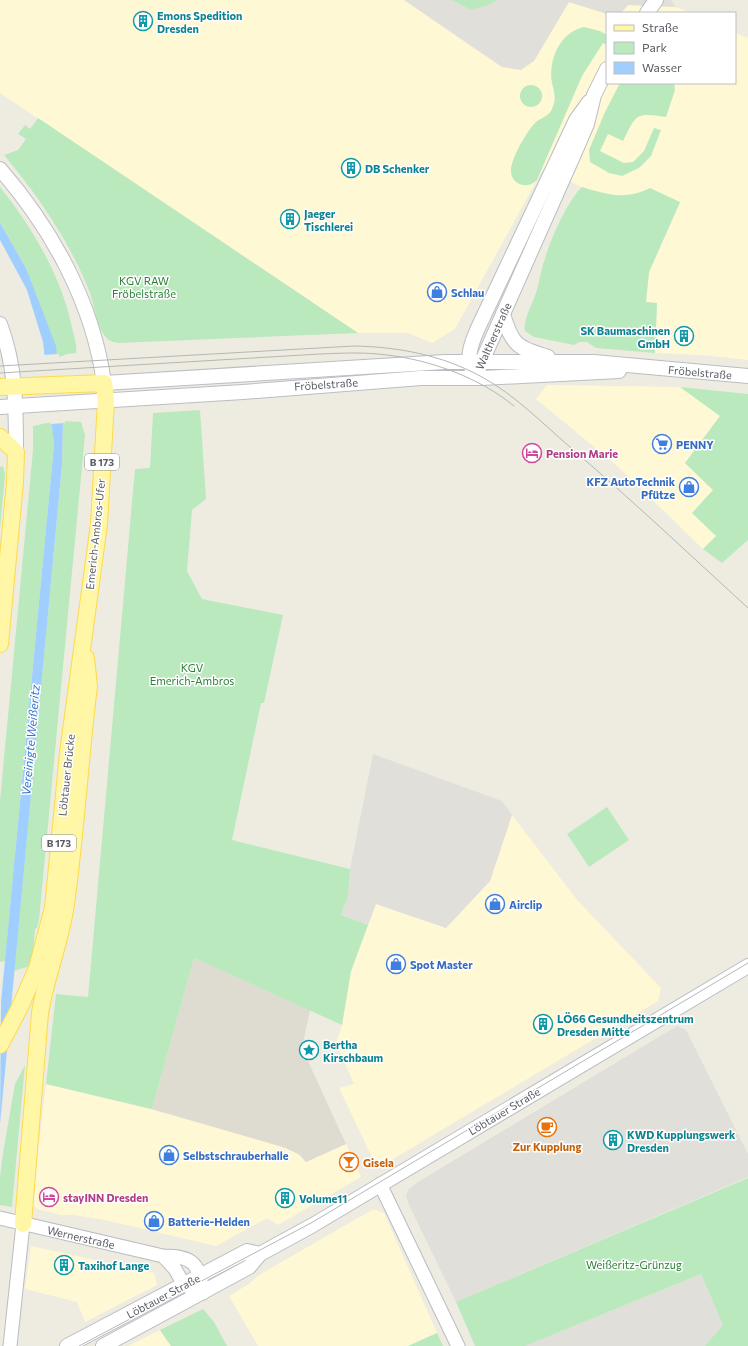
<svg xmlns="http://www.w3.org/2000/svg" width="748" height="1346" viewBox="0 0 748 1346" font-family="Commissioner,sans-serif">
<rect width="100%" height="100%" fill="#eeece1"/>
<g fill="#fff8d5">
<polygon points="0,0 404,0 502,67 534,61 569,2 607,14 607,83 735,83 735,33 748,38 748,360 702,355 655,353 657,303 646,302 649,272 680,203 650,188 637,195 618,196 596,191 582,187 543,169 455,329 432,343 408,333 358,333 0,93"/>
<polygon points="628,5 676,7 691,13 621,13"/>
<polygon points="547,385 680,387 720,416 685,463 713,490 716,536 703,549 616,465 536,399"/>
<polygon points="512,815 578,901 661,988 658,1001 388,1162 378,1163 372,1157 339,1088 354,1084 336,1043 342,1025 351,971 376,904 446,928 490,881"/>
<polygon points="46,1084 153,1110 274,1144 297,1153 306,1162 346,1144 361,1177 278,1225 267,1218 216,1246 105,1220 74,1215 61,1215 37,1209 32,1204"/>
<polygon points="372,1210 376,1210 384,1213 437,1333 408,1346 258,1346 229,1296 249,1284 259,1275"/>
<polygon points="31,1246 154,1273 157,1285 85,1322 77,1302 25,1289"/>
<polygon points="160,1330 171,1346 128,1346"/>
</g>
<g fill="#e1dfd9">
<polygon points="404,0 671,0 676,7 628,5 621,13 607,13 607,14 569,2 534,61 521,70 502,67"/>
<polygon points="373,754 502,801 512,815 490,881 446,928 376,904 368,925 341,915 348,896 350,869"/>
<polygon points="677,1026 686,1030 748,1154 748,1177 456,1302 409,1205 406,1196 408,1190 418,1182"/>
<polygon points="701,1274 723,1325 705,1346 525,1346"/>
</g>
<polygon fill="#dedcd0" points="194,958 310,1010 302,1048 346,1144 306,1162 300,1155 286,1148 152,1109"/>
<g fill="#bbe9be">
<polygon points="452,0 498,0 488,5 471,10"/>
<path d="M584 27 600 31 607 35V45L603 43 582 76 537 180C528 190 511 185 511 171 510 160 528 129 536 122 541 118 549 116 552 109 557 98 554 93 552 83 548 60 560 32 584 27Z"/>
<path d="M620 83H674L675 90 666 117C635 112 636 115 623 141L608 134 600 151 624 163 633 162 644 151 654 128 661 130 651 156 639 168 622 176 609 173 590 162 589 150 605 112Z"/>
<circle cx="531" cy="96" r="11"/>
<path d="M38 118 56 130 358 333 118 343C113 342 108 341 105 336 97 327 94 305 90 293 70 242 39 197 4 155L18 150 26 139 18 134 25 125 30 129Z"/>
<path d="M0 187C33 228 63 279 73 332 75 339 77 346 76 353L67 354 57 358 26 268 0 223Z"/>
<path d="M582 187C607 195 626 200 650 188L680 202 649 272 646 302 657 303 655 353 596 348 587 342H579L574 345 534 337 525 331C523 319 532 305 536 293 540 280 542 265 547 252 553 234 569 199 582 187Z"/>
<polygon points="680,387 748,394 748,540 722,563 703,549 716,536 692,513 713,490 685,463 720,416"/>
<polygon points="200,410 206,499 192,510 187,571 202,599 283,615 264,703 261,703 232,840 350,869 348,896 341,915 368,925 351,971 342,1025 194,958 152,1109 46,1084 56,994 88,997 135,469 150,468 153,413"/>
<polygon points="63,421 81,422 85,435 39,920 37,928 35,929 33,955 30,966 14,971 62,464"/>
<polygon points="52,422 54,445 5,961 0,962 0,801 33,450 33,426"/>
<polygon points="3,466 5,474 0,530 0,467"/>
<polygon points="607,807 629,840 589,867 567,834"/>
<polygon points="25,1065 12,1207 0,1205 0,1177 3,1153 15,1084"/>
<polygon points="748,1178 748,1346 705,1346 723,1325 701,1274 525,1346 475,1346 456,1302"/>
<polygon points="203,1309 214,1322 227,1346 171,1346 160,1330"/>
<polygon points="437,1333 443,1346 408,1346"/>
</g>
<polygon fill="#a0cfff" points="0,223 26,268 56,346 63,421 62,464 0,1125 1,1002 54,445 43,342 27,290 0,240"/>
<polygon fill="#eeece1" points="59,354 65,423 50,424 43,355"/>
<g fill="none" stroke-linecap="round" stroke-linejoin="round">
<g stroke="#b9bbc2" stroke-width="15">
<g id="tertiary">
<polyline points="380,1184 458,1346"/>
<path d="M0 1218 163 1256C194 1256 199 1264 203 1293L184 1285 175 1269 163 1256"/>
<polyline points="10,1346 23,1224"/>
</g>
</g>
<g stroke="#babdc4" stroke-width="16">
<g id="secondary">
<polyline points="647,13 656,0"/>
<path d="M0 169C52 229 93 303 104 383L445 362H594L748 376"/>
<path d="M503 314C512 345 517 348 548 357"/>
<path d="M0 324C16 366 16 408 16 452"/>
<polyline points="479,368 575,152 587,124 594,95 607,69"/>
<path d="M472 370C466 355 472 342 478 328L576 120 589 102"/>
<polyline points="0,407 243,392 421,378 482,378 619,371"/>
<polyline points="67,1346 247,1251 260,1254"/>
<polyline points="103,1346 249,1267 260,1254 313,1225 748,966"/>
</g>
</g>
<g stroke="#ffd94a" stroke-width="18">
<g id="primary">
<polyline points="0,387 104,383 106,401 99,524 68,753 53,908 37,968 20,1007 0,1045"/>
<polyline points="0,437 16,452 15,482 0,644"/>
<path d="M23 1224 40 1013C46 976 61 941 66 904 76 832 80 759 89 686L86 658"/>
</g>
</g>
<use href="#tertiary" stroke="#fff" stroke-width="13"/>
<use href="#secondary" stroke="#fff" stroke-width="14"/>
<use href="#primary" stroke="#fff7a5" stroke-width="16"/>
<g stroke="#b5b6b7" stroke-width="1">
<path d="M0 366 354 346C399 347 442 355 482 377 515 395 542 423 570 447 631 499 689 554 748 608"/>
<path d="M0 373 320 354C343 353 365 352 387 355 431 360 480 378 514 406"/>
<polyline points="79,1346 311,1223 748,963"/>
</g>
</g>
<defs>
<g id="building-ring" transform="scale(1)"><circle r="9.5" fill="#fff" stroke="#0f9aa8" stroke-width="1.5"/><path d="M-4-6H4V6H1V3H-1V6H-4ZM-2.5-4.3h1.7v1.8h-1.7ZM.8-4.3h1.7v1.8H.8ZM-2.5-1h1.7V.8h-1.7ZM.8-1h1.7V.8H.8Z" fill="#0f9aa8"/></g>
<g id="shop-ring" transform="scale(1)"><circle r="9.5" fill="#fff" stroke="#3f7fe0" stroke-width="1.5"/><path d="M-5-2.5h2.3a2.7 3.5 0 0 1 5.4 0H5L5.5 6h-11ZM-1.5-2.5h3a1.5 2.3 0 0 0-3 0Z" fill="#3f7fe0"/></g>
<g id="supermarket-ring" transform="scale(1)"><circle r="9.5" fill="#fff" stroke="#3f7fe0" stroke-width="1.5"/><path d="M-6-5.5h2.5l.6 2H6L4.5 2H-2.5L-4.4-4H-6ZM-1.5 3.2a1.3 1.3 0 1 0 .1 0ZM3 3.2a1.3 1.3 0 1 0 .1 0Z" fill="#3f7fe0"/></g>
<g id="hotel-ring" transform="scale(1)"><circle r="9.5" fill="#fff" stroke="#d1479c" stroke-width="1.5"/><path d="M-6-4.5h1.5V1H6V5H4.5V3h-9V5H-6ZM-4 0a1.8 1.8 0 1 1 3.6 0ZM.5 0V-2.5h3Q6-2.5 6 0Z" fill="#d1479c"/></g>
<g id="sight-ring" transform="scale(1)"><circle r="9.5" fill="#fff" stroke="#0f9aa8" stroke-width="1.5"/><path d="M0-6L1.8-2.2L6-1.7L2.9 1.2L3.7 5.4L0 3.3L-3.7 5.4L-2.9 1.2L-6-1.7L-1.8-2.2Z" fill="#0f9aa8"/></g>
<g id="cafe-ring" transform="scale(1)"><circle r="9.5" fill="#fff" stroke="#e8710a" stroke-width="1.5"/><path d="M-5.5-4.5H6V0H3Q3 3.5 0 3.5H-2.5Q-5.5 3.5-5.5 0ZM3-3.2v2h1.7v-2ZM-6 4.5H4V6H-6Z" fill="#e8710a"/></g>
<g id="bar-ring" transform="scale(1)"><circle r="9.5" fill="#fff" stroke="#e8710a" stroke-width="1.5"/><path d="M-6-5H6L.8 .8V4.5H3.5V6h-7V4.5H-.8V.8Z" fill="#e8710a"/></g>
</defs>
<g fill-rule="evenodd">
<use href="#building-ring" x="143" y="21"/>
<use href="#building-ring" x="351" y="168"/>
<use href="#building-ring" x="290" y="219"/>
<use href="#shop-ring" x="437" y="292"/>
<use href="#building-ring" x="684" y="336"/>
<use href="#supermarket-ring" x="662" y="444"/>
<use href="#hotel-ring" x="532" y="453"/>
<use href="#shop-ring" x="689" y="487"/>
<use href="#shop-ring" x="495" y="904"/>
<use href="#shop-ring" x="396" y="964"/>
<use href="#building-ring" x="543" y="1024"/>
<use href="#sight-ring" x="309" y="1050"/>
<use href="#cafe-ring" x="547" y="1127"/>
<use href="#building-ring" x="613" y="1140"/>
<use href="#shop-ring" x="169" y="1155"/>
<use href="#bar-ring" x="349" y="1162"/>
<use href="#hotel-ring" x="49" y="1197"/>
<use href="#building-ring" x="285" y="1198"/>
<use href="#shop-ring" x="154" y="1221"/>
<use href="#building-ring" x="64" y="1265"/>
</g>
<g text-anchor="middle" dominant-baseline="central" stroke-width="3" stroke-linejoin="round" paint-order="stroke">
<g fill="#fff" stroke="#8c8e92" stroke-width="1">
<rect x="85" y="454" width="34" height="16" rx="3"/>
<rect x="42" y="835" width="34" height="16" rx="3"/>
</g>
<g font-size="10" font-weight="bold" fill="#5a5d64">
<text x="102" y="462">B 173</text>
<text x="59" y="843">B 173</text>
</g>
<g font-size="11" font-weight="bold" fill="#0d838f" stroke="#fff" text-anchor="start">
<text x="157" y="15">Emons Spedition<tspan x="157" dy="13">Dresden</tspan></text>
<text x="365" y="168">DB Schenker</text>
<text x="304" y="213">Jaeger<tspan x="304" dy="13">Tischlerei</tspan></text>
<text x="670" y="330" text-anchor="end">SK Baumaschinen<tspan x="670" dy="13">GmbH</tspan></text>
<text x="557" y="1018">LÖ66 Gesundheitszentrum<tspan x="557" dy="13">Dresden Mitte</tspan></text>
<text x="323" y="1044">Bertha<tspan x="323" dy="13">Kirschbaum</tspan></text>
<text x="627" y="1134">KWD Kupplungswerk<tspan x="627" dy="13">Dresden</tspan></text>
<text x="299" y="1198">Volume11</text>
<text x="78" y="1265">Taxihof Lange</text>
</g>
<g font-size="11" fill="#2b8236" stroke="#fff">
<text x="144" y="280">KGV RAW<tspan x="144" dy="13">Fröbelstraße</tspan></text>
<text x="192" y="667">KGV<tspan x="192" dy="13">Emerich-Ambros</tspan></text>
<text x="634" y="1264">Weißeritz-Grünzug</text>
</g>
<g font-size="11" font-weight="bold" fill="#366cbe" stroke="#fff" text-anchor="start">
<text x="451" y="292">Schlau</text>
<text x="676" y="444">PENNY</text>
<text x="675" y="481" text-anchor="end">KFZ AutoTechnik<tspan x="675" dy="13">Pfütze</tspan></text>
<text x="509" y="904">Airclip</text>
<text x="410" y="964">Spot Master</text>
<text x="183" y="1155">Selbstschrauberhalle</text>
<text x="168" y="1221">Batterie-Helden</text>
</g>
<g font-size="11" fill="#5a5d64" stroke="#fff">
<text transform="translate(493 336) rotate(-66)">Waltherstraße</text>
<text transform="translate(700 372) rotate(5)">Fröbelstraße</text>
<text transform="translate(326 384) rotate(-4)">Fröbelstraße</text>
<text transform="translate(95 534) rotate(-84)">Emerich-Ambros-Ufer</text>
<text transform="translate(66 775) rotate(-84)">Löbtauer Brücke</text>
<text transform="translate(504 1111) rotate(-31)">Löbtauer Straße</text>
<text transform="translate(81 1237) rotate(13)">Wernerstraße</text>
<text transform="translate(163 1296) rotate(-28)">Löbtauer Straße</text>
</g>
<g font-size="11" font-weight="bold" fill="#b23c85" stroke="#fff" text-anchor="start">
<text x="546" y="453">Pension Marie</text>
<text x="63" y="1197">stayINN Dresden</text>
</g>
<g font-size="11" font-weight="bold" fill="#c56008" stroke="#fff">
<text x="547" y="1146">Zur Kupplung</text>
<text x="363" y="1162" text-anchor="start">Gisela</text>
</g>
<g font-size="12" font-style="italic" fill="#3876ce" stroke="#fff">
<text transform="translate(30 740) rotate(-85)">Vereinigte Weißeritz</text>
</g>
</g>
<rect x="606" y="12" width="130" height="72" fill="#ffffff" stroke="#bdbec1"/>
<rect x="614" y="25" width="20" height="6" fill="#fff7a5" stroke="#bdbec1"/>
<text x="642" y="32" font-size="12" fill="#5a5d64">Straße</text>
<rect x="614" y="42" width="20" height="12" fill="#bbe9be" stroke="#bdbec1"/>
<text x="642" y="52" font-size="12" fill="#5a5d64">Park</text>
<rect x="614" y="62" width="20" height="12" fill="#a0cfff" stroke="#bdbec1"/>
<text x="642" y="72" font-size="12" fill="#5a5d64">Wasser</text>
</svg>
